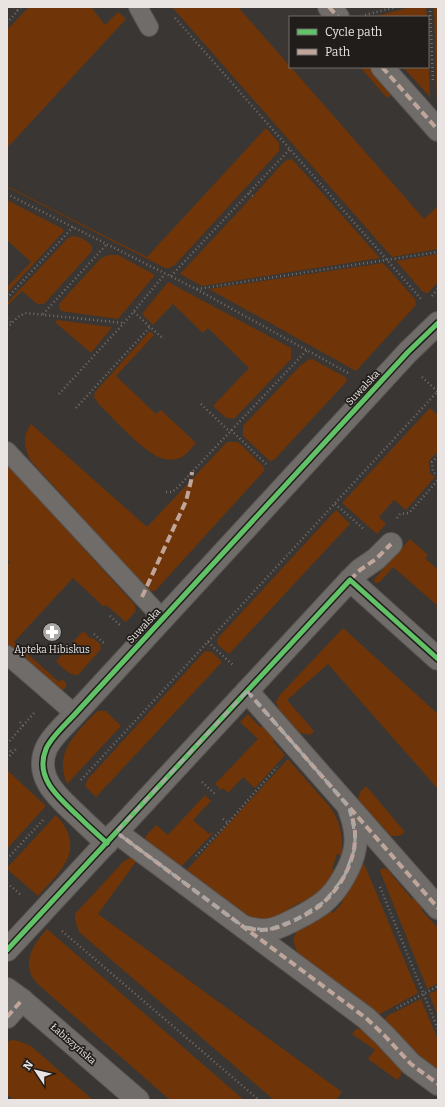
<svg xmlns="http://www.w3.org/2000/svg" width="445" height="1107" viewBox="0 0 445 1107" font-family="Bitter,serif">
<rect width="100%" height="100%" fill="#393633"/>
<g fill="#6f3508">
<polygon points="29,7 91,7 105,25 118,12 126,19 7,148 7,30"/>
<polygon points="172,7 238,7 424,219 438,206 438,249 392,257"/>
<polygon points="411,7 426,7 427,17 372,17"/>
<polygon points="434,7 438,7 438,107 437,105"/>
<polygon points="428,51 430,97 403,67 428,67"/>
<polygon points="360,67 371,67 391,90 391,95 387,98"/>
<polygon points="266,128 279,143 279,151 175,265 169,268 165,268 7,187 7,186 147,257"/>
<polygon points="292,159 380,258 202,286 180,274 251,198 252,198 255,196 254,195 283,163 285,161"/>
<polygon points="7,200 63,229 63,232 7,293 7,287 31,262 7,240"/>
<path d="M73 236C80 237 89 241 92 247V251L45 303 43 304H37L22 291 7 306V303L68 238Z"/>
<polygon points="438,254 438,282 428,293 423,292 396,261"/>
<polygon points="109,255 118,255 155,275 118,319 61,311 59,308 59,304 101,258"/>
<polygon points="383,263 415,299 416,305 356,371 209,289"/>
<polygon points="168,282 291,348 291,359 234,419 228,418 225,417 213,406 249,368 208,328 203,333 173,304 153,325 142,314"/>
<polygon points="58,320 110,327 112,327 91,353 55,322"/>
<path d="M150 331 154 335 116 376 156 414 161 410 196 443C191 448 187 455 180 458 174 460 167 460 161 458 142 451 113 418 98 403L94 397 95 392Z"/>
<polygon points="312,359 345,377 347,381 274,460 270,461 243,436 243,426 300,366 308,360"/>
<polygon points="430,408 438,415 438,451 429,461 430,473 435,477 406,510 394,500 379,517 386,524 377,534 342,503"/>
<path d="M31 424 147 527 227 442H238L264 467V471L155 591H149L31 461C24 449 22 436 31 424Z"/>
<polygon points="7,464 135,605 136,611 126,622 106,605 104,607 73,578 14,642 59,682 62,679 66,683 66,687 61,693 7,646 7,566 10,562 7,559"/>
<polygon points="336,510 350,524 349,525 229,654 218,645 217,639"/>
<polygon points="410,539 428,555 425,558 438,570 438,606 393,567 380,582 375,583 374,582 375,578"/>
<polygon points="343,628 438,714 438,789 328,664 287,700 314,731 310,735 300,733 278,708 276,702 279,696"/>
<path d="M83 631 91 639 93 638 100 644 101 649 78 675C68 675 62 667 56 661Z"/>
<polygon points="205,651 212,652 222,662 96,797 85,786 88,779"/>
<path d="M98 711H106L121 726 67 784C57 760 66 745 82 727 87 722 92 715 98 711Z"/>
<polygon points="248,714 260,727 272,727 279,735 273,741 285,755 255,788 243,777 228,793 223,788 221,790 215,784 258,739 240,722"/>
<path d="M288 759 330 807C341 823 343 836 342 855L337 854 332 869 337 870 331 880 304 906 301 902 288 909 290 913 277 918 251 920 184 873Z"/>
<polygon points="7,770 46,806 7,849"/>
<polygon points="366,786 405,832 400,836 391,836 358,800 360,792"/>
<polygon points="205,795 211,801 193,820 209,834 212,832 213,833 179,869 144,841 146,836 156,825 168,835"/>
<path d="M56 815C87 849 62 870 38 896L7 869V868Z"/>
<polygon points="131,857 138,859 98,914 342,1092 336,1100 274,1100 79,932 75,919 75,914 124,861"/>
<polygon points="362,863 365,866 418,993 378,1015 299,957 293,941 296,932 298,929 329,909 333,913 343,902 340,899 359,865"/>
<polygon points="383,868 387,869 412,899 417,895 426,905 421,910 438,928 438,983 429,988 427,988 380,871 381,869"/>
<path d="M47 929 244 1100H170L49 994C44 989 37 984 33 978 22 961 35 942 47 929Z"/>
<polygon points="438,990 438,1016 429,994"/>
<polygon points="421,999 438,1040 438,1071 430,1068 384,1020 387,1016"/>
<polygon points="356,1029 364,1029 402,1067 401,1075 397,1080 368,1059 375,1050 352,1034"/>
<polygon points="12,1040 19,1041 31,1046 93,1100 14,1100 7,1094 7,1042"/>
</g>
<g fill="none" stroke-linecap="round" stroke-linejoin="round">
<g stroke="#595553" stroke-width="20">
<g id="service">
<polyline points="138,7 149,27"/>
<polyline points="7,451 163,619"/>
<polyline points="7,655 75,714"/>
</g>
</g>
<g stroke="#595553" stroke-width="24">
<polyline id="pedestrian" points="116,832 144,853"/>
</g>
<g stroke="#595553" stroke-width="24">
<g id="minor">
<polyline points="329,7 338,17"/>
<polyline points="382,67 438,130"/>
<polyline points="350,580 360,570 376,559 391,544"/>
<polyline points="247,691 438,908"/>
<path d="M107 843C97 834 87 825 78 816 59 798 34 778 46 749 51 737 66 724 75 714L408 352 438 323"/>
<polyline points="144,853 366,1018 384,1035 411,1064 438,1084"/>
<path d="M244 927C252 929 259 931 268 930 277 929 286 924 294 920 304 915 316 909 325 901 338 890 352 866 355 848 357 835 354 822 349 809"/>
<polyline points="7,950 350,580 438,659"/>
<polyline points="7,1017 22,1000"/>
</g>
</g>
<g stroke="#595553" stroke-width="24">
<polyline id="tertiary" points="7,989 22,1000 138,1100"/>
</g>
<g stroke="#716e6d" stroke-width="2.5" stroke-dasharray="1 3" stroke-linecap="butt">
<polyline points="14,7 18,11"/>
<polyline points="430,7 433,82"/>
<polyline points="365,15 396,7"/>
<polyline points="175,18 422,300"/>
<polyline points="7,23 21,7"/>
<polyline points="249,193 254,197"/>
<polyline points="7,194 196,289 350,374"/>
<polyline points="171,276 290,149"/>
<polyline points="197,289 438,252"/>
<polyline points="432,296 438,289"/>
<polyline points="7,298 73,227"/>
<polyline points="134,312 150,327"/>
<polyline points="43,314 107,244"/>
<polyline points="7,319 12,323"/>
<polyline points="7,328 18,317 25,313 124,323"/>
<polyline points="422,377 438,392"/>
<polyline points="59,394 124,323 165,274"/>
<polyline points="201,404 230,432"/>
<polyline points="76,408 150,327 164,339"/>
<polyline points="231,430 266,464"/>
<polyline points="438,456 432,462 433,472 438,476"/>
<polyline points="166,492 172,492 177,488 307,350"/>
<polyline points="335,504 365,530"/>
<polyline points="397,518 400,514 409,513 438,480"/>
<polyline points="110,616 120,625"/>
<polyline points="94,634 104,643"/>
<polyline points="208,642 234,666"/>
<polyline points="20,722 23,726"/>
<polyline points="7,744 34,713"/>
<polyline points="7,748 13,753"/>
<polyline points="7,759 16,749"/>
<polyline points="81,780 438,391"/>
<polyline points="202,782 216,795"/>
<polyline points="223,819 228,823"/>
<polyline points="196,856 228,823 277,767"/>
<polyline points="7,859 43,820"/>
<polyline points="7,883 20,894"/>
<polyline points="380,887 438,1029"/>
<polyline points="62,931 259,1100"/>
<polyline points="397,1008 438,986"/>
</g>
<use href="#service" stroke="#6f6c6a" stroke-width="18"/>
<use href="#pedestrian" stroke="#6f6c6a" stroke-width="22"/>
<use href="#minor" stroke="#6f6c6a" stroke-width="22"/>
<use href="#tertiary" stroke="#6f6c6a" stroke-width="22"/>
<g stroke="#c0a59a" stroke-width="4" stroke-dasharray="8 4" stroke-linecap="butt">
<polyline points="329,7 338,17"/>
<polyline points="382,67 438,130"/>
<polyline points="350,580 360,570 376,559 391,544"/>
<polyline points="142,597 186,501 191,481 192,472"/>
<polyline points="247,691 438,908"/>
<polyline points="116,832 366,1018 384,1035 411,1064 438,1084"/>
<path d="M248 928C266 933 278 928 295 920 305 915 318 909 326 900 343 884 356 858 355 834 355 825 352 818 350 810"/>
<polyline points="7,1017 22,1000"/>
</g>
<g stroke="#211d1b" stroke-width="8">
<g id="cycleway">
<path d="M107 843C97 834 87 825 78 816 59 798 34 778 46 749 51 737 66 724 75 714L408 352 438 323"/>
<polyline points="7,950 350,580 438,659"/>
</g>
</g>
<use href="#cycleway" stroke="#61c268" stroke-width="5"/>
</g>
<path fill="none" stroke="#aba7a4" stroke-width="3" stroke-dasharray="8 5" stroke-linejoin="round" d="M247 691 349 807 355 834V848L344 877 325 901 297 919 268 930 244 927 116 832Z"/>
<defs>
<g id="pharmacy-disc" transform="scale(1)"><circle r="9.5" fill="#aba7a4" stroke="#211d1b"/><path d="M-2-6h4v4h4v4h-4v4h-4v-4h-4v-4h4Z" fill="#fff"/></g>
</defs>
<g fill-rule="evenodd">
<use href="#pharmacy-disc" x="52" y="632"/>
</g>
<g text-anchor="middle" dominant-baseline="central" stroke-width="3.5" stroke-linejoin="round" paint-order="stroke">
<g font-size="10" fill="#e9e4e1" stroke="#211d1b">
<text transform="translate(363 388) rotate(-47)">Suwalska</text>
<text transform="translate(144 626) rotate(-47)">Suwalska</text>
<text transform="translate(73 1044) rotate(41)">Łabiszyńska</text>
</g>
<g font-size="10" fill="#e9e4e1" stroke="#211d1b">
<text x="52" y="650">Apteka Hibiskus</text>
</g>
</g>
<rect width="445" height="1107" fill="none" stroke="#e9e4e1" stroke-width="16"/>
<rect x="289" y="16" width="140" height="52" fill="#211d1b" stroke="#716d6a"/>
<rect x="297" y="29" width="20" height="6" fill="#61c268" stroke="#716d6a"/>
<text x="325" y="36" font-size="12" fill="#e9e4e1">Cycle path</text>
<rect x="297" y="49" width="20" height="6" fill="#c0a59a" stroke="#716d6a"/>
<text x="325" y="56" font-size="12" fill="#e9e4e1">Path</text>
<g transform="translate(36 1071) rotate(305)" stroke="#211d1b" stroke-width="3" paint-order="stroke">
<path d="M0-3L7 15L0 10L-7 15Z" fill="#e9e4e1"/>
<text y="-6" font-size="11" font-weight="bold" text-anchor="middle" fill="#e9e4e1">N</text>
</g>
</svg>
